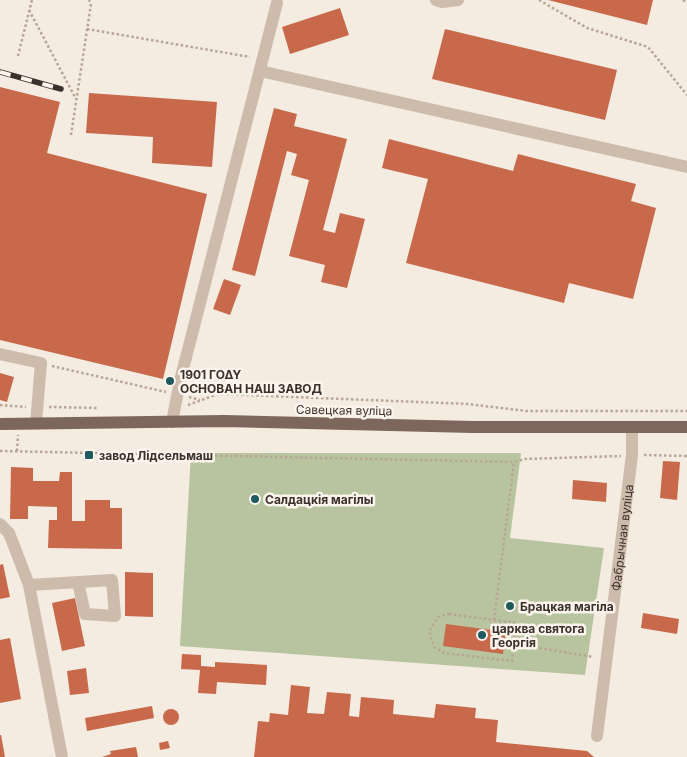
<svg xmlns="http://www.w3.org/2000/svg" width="687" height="757" viewBox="0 0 687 757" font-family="Inter,sans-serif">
<rect width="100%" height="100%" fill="#f4ebe1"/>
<polygon fill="#b8c4a0" points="191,453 521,453 510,538 604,548 585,675 180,646"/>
<g fill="#c8694b">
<polygon points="548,0 653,0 647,25"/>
<polygon points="340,8 349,35 290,54 282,27"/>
<polygon points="445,29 617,70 605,120 432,79"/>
<polygon points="0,87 60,102 47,153 207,194 163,379 0,340"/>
<polygon points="89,93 217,102 212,167 152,163 153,137 86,133"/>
<polygon points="274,108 297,114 294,126 347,139 323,230 335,233 340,213 365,219 347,288 321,282 325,265 289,256 309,180 291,175 297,154 287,151 255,276 232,270"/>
<polygon points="389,139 513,171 518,154 636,184 631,201 656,208 633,299 569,283 564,303 406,263 428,179 382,168"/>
<polygon points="224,279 241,285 230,315 213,309"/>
<polygon points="0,373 14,377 7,402 0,400"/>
<polygon points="663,461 680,462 677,500 660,498"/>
<polygon points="11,467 33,468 33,481 59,481 60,472 72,472 72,521 85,521 85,500 110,500 110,508 122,508 122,549 48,548 49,520 57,520 57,507 28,506 28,519 10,519"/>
<polygon points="573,480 607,483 606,502 572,499"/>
<polygon points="3,564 10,597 0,599 0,565"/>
<polygon points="125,572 153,573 153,617 125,616"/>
<polygon points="75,598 85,646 62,651 52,603"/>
<polygon points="643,613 679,619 677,634 641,628"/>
<polygon points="446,624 506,632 503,654 443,646"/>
<polygon points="10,638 21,699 0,703 0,640"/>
<polygon points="182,654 201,655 201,666 215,667 215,662 267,665 266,685 217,682 216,694 198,693 200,670 181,669"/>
<polygon points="86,668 89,693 70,695 67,671"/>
<polygon points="291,685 310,687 307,713 324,714 327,692 351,694 349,716 359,717 361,697 394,700 393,714 434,718 436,704 476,708 475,718 498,720 496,742 587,751 594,757 254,757 258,721 269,722 270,713 288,715"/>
<polygon points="152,706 154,718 87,731 85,718"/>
<circle cx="171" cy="717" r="8"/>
<polygon points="0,735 1,735 5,757 0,757"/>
<polygon points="168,741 170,748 160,750 159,743"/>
<polygon points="136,747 138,757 102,757 111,754 110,751"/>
</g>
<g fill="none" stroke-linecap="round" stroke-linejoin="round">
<g stroke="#b9a596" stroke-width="2.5" stroke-dasharray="2.5 2.5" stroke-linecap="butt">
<polyline points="539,0 587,28 648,47 687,95"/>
<polyline points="683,0 687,3"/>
<polyline points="29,10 76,99"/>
<polyline points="87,29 250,57"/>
<polyline points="18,56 32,0"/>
<polyline points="71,135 91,4 89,0"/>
<polyline points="52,366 166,392"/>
<polyline points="189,397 200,400"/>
<polyline points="0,405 26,407"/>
<polyline points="188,405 218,394 468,404 526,411 687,411"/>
<polyline points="49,407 99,408"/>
<polyline points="0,451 514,462 525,459 621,456"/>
<polyline points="17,451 18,435"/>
<polyline points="644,455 687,456"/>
<polygon points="449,614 517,623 512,661 444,653 434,647 429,631 438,617"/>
<polyline points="494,620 514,462"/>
<polyline points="505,642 593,657"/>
</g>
<g stroke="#cdbbac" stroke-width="12">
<polyline points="436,0 442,2 458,0"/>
<polyline points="260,71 687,167"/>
<polyline points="0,354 41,363 36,423"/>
<polyline points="172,422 180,381 277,3"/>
<polyline points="0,524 9,533 29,585 62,757"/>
<polyline points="29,585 112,580 115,616 85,614 78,582"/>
<path id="s1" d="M597 736 632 455V428"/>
</g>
<polyline stroke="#7d675c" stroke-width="12" points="0,424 224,421 473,427 687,427"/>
<g stroke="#3b302b" stroke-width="5.5">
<polyline id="rail" points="0,72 61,89"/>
</g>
<use href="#rail" stroke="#fbf5ee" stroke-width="4" stroke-dasharray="11" stroke-linecap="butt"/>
</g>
<g fill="#1f5a5e" stroke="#fbf5ee" stroke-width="2">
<circle cx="170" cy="381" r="5"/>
<rect x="84" y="450" width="10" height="10" rx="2.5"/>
<circle cx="255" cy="499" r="5"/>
<circle cx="510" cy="606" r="5"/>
<circle cx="482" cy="635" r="5"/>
</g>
<g text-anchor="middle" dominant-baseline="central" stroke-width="5" stroke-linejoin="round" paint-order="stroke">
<g font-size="12" font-weight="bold" fill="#3b302b" stroke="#fbf5ee" text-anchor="start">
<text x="180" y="374">1901 ΓΟΔΥ<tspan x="180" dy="14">ОСНОВАН НАШ ЗАВОД</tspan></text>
<text x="99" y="455">завод Лідсельмаш</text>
<text x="265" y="499">Салдацкія магілы</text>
<text x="520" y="606">Брацкая магіла</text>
<text x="492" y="628">царква святога<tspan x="492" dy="14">Георгія</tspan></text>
</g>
<g font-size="12" fill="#3b302b" stroke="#fbf5ee">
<text transform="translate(344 410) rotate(1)">Савецкая вуліца</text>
<text stroke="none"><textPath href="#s1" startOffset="200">Фабрычная вуліца</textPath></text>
</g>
</g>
</svg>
